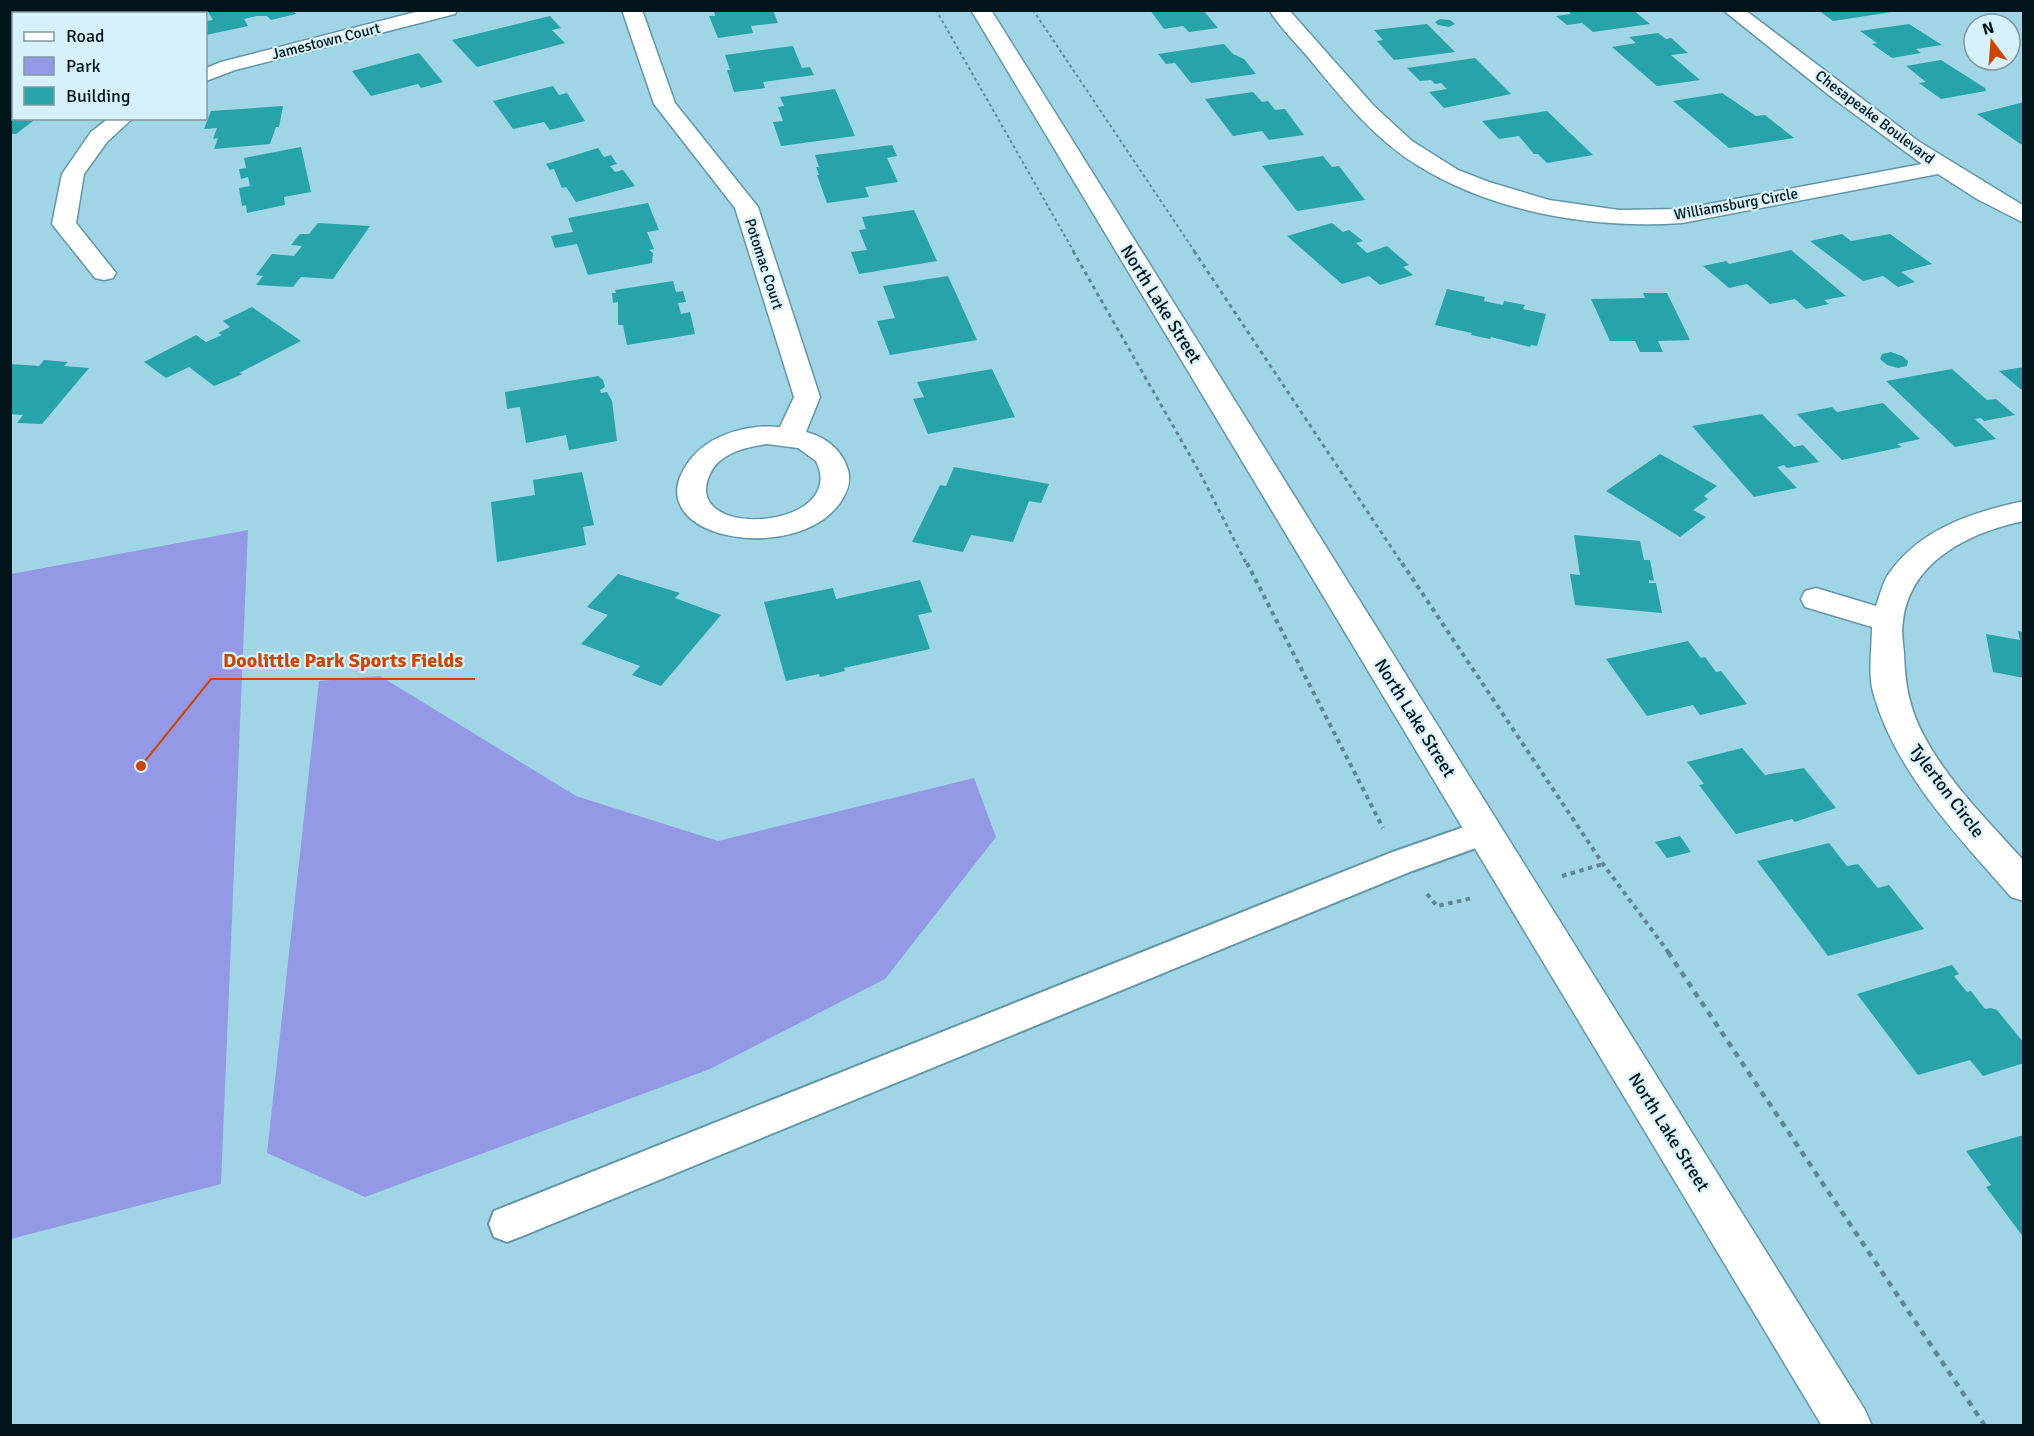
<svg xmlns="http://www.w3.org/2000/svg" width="2034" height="1436" viewBox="0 0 2034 1436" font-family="Signika,sans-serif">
<rect width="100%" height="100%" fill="#a0d5e6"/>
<g fill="#9399e4">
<polygon points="248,530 221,1184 11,1239 11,574"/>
<polygon points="380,676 576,796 718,841 974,778 996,837 885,979 710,1069 365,1197 267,1153 319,681"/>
</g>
<g fill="#28a3a9">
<polygon points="207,10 293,10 296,14 271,20 267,16 257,16 244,19 248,26 206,35 206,21 213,20"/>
<polygon points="714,10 773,10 778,23 751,26 753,33 718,38 709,16 715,16"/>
<polygon points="1150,10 1203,10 1218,28 1189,32 1183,26 1164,29"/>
<polygon points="1567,10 1633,10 1650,24 1593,32 1582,23 1567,25 1556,16 1571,14"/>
<polygon points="1818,10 1892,10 1892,12 1833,21"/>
<polygon points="550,16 561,28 552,30 565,43 477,67 452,40"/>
<polygon points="1440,19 1450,20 1455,24 1449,27 1438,25 1435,22"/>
<polygon points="1427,24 1455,52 1394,60 1377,41 1383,40 1374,30"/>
<polygon points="1909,24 1942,45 1916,49 1921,53 1892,58 1872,44 1877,43 1860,31"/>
<polygon points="1658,33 1666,39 1671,38 1688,53 1671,55 1700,80 1657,86 1612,47 1636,43 1629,37"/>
<polygon points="1224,44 1233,54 1244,59 1256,74 1191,83 1175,63 1166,64 1158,54"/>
<polygon points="793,46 802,68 810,67 814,75 763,82 765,88 734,92 727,70 730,70 725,55"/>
<polygon points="419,53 443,82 421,88 418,84 371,96 352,71"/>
<polygon points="1475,58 1511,94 1444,108 1429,92 1447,89 1441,83 1435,84 1431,80 1420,81 1407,68"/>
<polygon points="1941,60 1985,88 1986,91 1941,99 1919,83 1926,82 1906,66"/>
<polygon points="10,85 14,86 14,118 37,118 16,134 10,134"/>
<polygon points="553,86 559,95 567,93 585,121 550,130 544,122 513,129 493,101"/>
<polygon points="835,89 855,136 781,146 773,122 783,121 778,107 784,106 780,97"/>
<polygon points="1253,92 1262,102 1268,101 1275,110 1285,109 1304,135 1269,140 1262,131 1233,136 1205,99"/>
<polygon points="1722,93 1756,116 1765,115 1794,138 1729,148 1673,101"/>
<polygon points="2024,102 2022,145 1977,114"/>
<polygon points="283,106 279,127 276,127 270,144 214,149 218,138 213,139 217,128 204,129 211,111"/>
<polygon points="1547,111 1593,155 1547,163 1538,154 1534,154 1519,136 1499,139 1482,121"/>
<polygon points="892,145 897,156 887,158 898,182 865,187 869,197 827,203 817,175 819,175 816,167 819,167 815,155"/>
<polygon points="301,147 311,192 284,197 285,205 247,213 246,205 242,206 239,188 250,186 248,177 241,179 239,169 246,168 244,158"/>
<polygon points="598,148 604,157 611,155 617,164 610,166 615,172 623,170 635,186 576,202 566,187 562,188 554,169 550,170 546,164"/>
<polygon points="1323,156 1332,167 1339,166 1365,200 1297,211 1262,166"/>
<polygon points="648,203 659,230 647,232 654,249 649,250 653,253 652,263 588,275 577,244 555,248 551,236 573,232 568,218"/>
<polygon points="914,210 937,261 859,274 851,252 867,250 859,230 866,229 862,217"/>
<polygon points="318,223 370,226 333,279 301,277 293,287 256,285 263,276 256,275 272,254 294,256 302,246 291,245 300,234 309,234"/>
<polygon points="1332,223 1343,232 1349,230 1363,241 1356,243 1367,253 1387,246 1409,265 1403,267 1413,275 1380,285 1369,276 1342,284 1287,236"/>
<polygon points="1842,234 1851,241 1890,234 1932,264 1901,272 1915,282 1898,287 1883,276 1863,281 1810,241"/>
<polygon points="1791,250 1846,296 1824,300 1829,304 1806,309 1795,299 1770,304 1747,284 1729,288 1703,266 1726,261 1729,264"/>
<polygon points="948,276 977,340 890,355 877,321 895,318 883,286"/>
<polygon points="673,281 676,292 683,291 686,302 678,303 681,314 690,312 695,334 627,345 623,325 618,325 618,302 613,303 612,293 616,293 615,290"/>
<polygon points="1447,289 1485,297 1484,301 1503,305 1504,301 1525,305 1523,309 1546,314 1537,346 1531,345 1530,347 1491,337 1490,339 1471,335 1472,333 1435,325"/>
<polygon points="1643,293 1667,293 1690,340 1658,341 1663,352 1640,352 1635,341 1610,341 1591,299 1645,298"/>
<polygon points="252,307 301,341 239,373 243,374 214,386 189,367 166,378 144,362 196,335 206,342 222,335 218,333 230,327 223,321"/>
<polygon points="1891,352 1902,356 1908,361 1907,366 1898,368 1887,365 1880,359 1882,354"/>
<polygon points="44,360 68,362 64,366 89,368 42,424 17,423 23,415 10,414 10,364 39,366"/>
<polygon points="2024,367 2024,392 1999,371"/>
<polygon points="992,369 1015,417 928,434 913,399 924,397 917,382"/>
<polygon points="1952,369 1987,400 1996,399 2015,415 1984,421 1981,418 1975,419 1996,439 1955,447 1886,381"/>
<polygon points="598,376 603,380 605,387 600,390 601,393 607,392 612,401 617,441 569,450 566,435 526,443 520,407 507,409 505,392"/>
<polygon points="1883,403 1920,439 1897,444 1902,447 1842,460 1797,414 1832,407 1837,412"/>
<polygon points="1762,414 1794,447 1803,445 1819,462 1787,468 1784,465 1777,467 1797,488 1754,497 1692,426"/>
<polygon points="1660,454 1717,486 1704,496 1708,499 1693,510 1706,517 1680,537 1606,491"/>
<polygon points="954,467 1049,484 1041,503 1029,501 1013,542 971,535 963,552 912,542 940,485 946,486"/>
<polygon points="582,472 594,525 583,527 586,545 497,562 491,502 535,495 533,480"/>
<polygon points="1574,535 1640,541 1644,560 1650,560 1654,581 1649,580 1649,583 1656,583 1662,613 1575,605 1570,574 1580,575"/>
<polygon points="618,574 680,593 675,598 721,615 661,686 632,675 640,666 581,644 608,615 587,607"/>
<polygon points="920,580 932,612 918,615 930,649 844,668 845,671 820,677 819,674 786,681 764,602 833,588 836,599"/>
<polygon points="2018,631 2024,632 2024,678 1993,672 1986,634 2020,640"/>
<polygon points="1688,641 1701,658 1705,657 1716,672 1721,671 1747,704 1700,715 1693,705 1647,716 1606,659"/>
<polygon points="1742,748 1765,775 1804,768 1836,808 1795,822 1792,819 1736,834 1699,785 1704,784 1687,762"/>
<polygon points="1680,836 1691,852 1667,858 1655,842"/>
<polygon points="1829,843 1847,866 1858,864 1878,888 1889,885 1924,929 1828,956 1757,861"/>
<polygon points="1952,965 1959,974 1954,976 1967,992 1971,991 1985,1009 1991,1008 1997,1010 2024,1043 2024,1063 1983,1076 1970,1060 1918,1075 1857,994"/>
<polygon points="2024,1135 2024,1238 1986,1187 1991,1185 1966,1151"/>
</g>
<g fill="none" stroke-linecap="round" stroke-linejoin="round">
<g stroke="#6296a6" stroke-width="4">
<polygon id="service" points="1484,820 1495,823 1499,832 1495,841 1412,871 520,1237 507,1242 494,1237 489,1224 494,1211 1390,853"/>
</g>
<g stroke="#6296a6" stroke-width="3">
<g id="minor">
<polygon points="423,10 457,10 455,14 235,70 206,81 206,68 221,62"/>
<path d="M622 10H642L675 103 758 207 820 397 806 432C825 437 842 449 848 470 851 481 848 490 842 500 798 569 630 538 690 460 710 434 749 424 780 427L794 397 735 208 654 104ZM767 444 798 448 816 461C850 529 682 542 709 476 718 453 746 447 767 444Z"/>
<path d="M1269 10H1289L1374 106 1412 141 1458 170 1489 182 1549 200 1619 210 1682 209 1922 164 1830 96 1723 10H1745L1918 141 2024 206V223L1977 199 1938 174 1682 223C1593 229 1494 213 1417 165 1373 138 1339 95 1307 56 1294 41 1280 27 1269 10Z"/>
<polygon points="109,118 133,118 107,142 84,174 76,223 116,273 113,278 104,280 95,278 52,224 62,174 91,132"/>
<path d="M2024 501V521C1970 532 1910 561 1903 621 1901 631 1903 643 1904 653 1905 684 1909 708 1924 736 1949 783 1989 822 2024 861V901L2011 897C1958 836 1895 772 1873 692 1868 673 1872 647 1872 627L1805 607 1801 599 1805 591 1816 588 1876 606C1880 595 1883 581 1890 572 1922 528 1973 512 2024 501Z"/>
</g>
</g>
<g stroke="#6296a6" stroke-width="3">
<polygon id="tertiary" points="971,10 991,10 1865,1410 1872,1426 1822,1426"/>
</g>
<g stroke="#608894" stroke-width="2" stroke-dasharray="3 3" stroke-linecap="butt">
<polyline points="936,10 1074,252"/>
<polyline points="1033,10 1195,252"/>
</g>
<g stroke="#608894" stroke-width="3" stroke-dasharray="4 4" stroke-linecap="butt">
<polyline points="1073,251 1200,473 1247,565"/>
<polyline points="1194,251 1403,565"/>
</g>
<g stroke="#608894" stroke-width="4" stroke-dasharray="4.5 4.5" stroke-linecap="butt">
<polyline points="1247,563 1383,828"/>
<polyline points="1402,563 1603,864 1669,953"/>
<polyline points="1562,876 1603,864"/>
<polyline points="1427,894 1437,906 1473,898"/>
</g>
<polyline stroke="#608894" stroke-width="4.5" stroke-dasharray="6 6" stroke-linecap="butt" points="1668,952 1985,1426"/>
<use href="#service" fill="#fff" fill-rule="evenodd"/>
<use href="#minor" fill="#fff" fill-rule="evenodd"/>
<use href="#tertiary" fill="#fff" fill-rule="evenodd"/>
</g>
<g text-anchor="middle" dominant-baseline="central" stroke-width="4.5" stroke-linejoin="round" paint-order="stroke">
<g font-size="15" fill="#01141a" stroke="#d7f1fa">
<text transform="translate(326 41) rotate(-14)">Jamestown Court</text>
<text transform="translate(1875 117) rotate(37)">Chesapeake Boulevard</text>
<text transform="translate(1736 204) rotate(-10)">Williamsburg Circle</text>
<text transform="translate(764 264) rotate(72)">Potomac Court</text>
</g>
<g font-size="18" fill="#01141a" stroke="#d7f1fa">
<text transform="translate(1161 304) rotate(58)">North Lake Street</text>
<text transform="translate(1415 718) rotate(58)">North Lake Street</text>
<text transform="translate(1947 791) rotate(53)">Tylerton Circle</text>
<text transform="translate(1669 1132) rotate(58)">North Lake Street</text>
</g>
</g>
<path fill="none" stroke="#ca4500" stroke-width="2" d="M141 766L211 679H475"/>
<circle fill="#ca4500" stroke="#d7f1fa" stroke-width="2" cx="141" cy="766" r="6"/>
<g font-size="20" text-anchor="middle" font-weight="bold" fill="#ca4500" stroke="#d7f1fa" stroke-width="4.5" stroke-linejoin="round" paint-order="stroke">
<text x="343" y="667">Doolittle Park Sports Fields</text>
</g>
<rect width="2034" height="1436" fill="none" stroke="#01141a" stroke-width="24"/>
<rect x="12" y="12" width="195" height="108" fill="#d7f1fa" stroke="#8199a0" stroke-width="1.5"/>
<rect x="24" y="32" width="30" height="9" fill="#ffffff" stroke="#8199a0" stroke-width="1.5"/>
<text x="66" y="42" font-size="18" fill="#01141a">Road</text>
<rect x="24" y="57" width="30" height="18" fill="#9399e4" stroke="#8199a0" stroke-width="1.5"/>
<text x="66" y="72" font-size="18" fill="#01141a">Park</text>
<rect x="24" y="87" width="30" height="18" fill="#28a3a9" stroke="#8199a0" stroke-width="1.5"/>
<text x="66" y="102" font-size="18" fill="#01141a">Building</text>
<g transform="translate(1992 42) rotate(344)"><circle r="28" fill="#d7f1fa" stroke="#8199a0" stroke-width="1.5"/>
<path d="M0-4.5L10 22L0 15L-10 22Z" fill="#ca4500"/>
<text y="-9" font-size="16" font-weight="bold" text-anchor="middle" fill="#01141a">N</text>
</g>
</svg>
